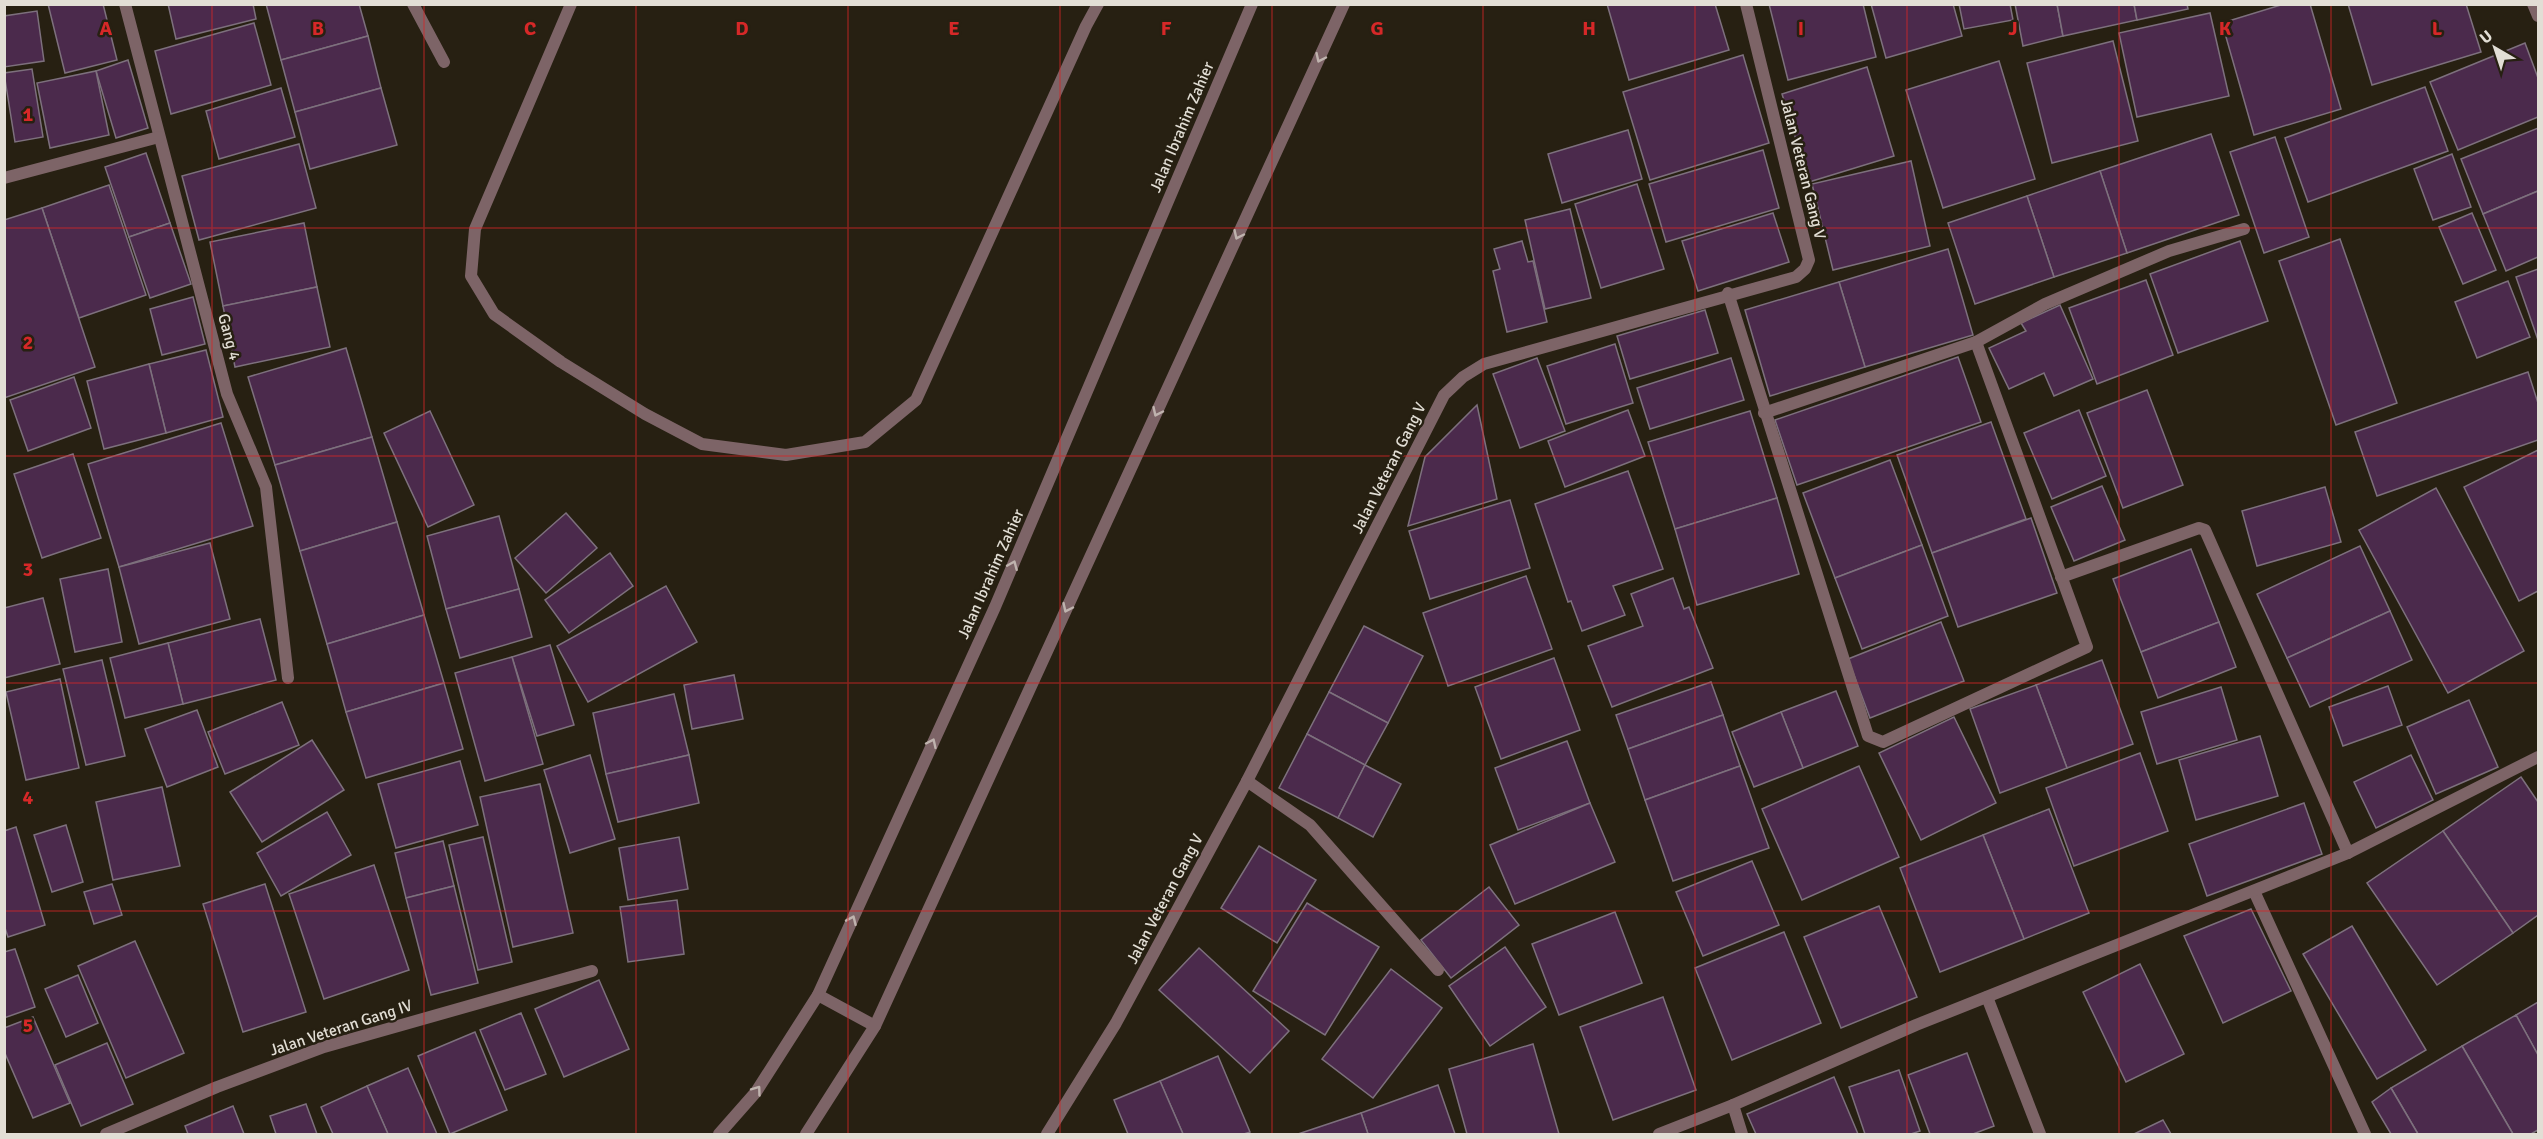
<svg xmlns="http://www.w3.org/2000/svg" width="2543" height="1139" viewBox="0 0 2543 1139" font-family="Signika,sans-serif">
<rect width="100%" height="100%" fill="#272012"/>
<g fill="#4b2a4c" stroke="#7d707d" stroke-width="1.5">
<polygon points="48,4 103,4 117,60 65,73"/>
<polygon points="168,4 253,4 256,19 176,39"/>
<polygon points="266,4 359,4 368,36 281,60"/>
<polygon points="1607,4 1715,4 1729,50 1629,80"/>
<polygon points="1769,4 1863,4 1876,57 1788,80"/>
<polygon points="1871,4 1953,4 1962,36 1886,58"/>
<polygon points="1959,4 2010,4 2013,20 1964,29"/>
<polygon points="2015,4 2057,4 2063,36 2023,46"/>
<polygon points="2057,4 2134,4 2137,20 2063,36"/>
<polygon points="2134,4 2187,4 2188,9 2137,20"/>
<polygon points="2284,4 2310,4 2341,109 2254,135 2222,23"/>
<polygon points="2348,4 2466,4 2481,52 2372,85"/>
<polygon points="37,11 44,61 4,67 4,16"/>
<polygon points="2210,13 2229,96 2137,117 2119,33"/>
<polygon points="254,23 271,85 171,114 155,51"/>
<polygon points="368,36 381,88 295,112 281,60"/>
<polygon points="2113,41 2138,141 2052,163 2027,63"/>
<polygon points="2525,43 2538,78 2538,117 2458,150 2430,82"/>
<polygon points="1743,55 1769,143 1650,180 1623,92"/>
<polygon points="128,60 148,128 116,138 96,71"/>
<polygon points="1999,61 2035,179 1943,208 1906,90"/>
<polygon points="1867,67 1894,156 1809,182 1782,94"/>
<polygon points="32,69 43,137 15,142 4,73"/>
<polygon points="96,71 109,135 50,148 37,83"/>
<polygon points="2425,87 2448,151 2308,202 2285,138"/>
<polygon points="281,88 295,137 219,159 206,111"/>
<polygon points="381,88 397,145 310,169 295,112"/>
<polygon points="2538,128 2538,191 2483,214 2461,159"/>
<polygon points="1628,130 1642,179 1562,203 1548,154"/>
<polygon points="2211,134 2239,215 2127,253 2100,171"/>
<polygon points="2275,137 2309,237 2264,253 2230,152"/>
<polygon points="299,144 316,208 199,240 182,176"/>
<polygon points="1763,150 1779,208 1666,242 1649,184"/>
<polygon points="146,153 170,223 129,237 105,167"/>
<polygon points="2452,154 2471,207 2433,220 2414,169"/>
<polygon points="1911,161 1930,246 1833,270 1812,184"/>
<polygon points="2100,171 2127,253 2054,277 2027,196"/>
<polygon points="1637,184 1664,269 1601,288 1575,204"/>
<polygon points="109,185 146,295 79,318 42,208"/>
<polygon points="2538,191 2538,257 2506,271 2483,214"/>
<polygon points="2027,196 2054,277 1975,304 1948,223"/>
<polygon points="42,208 95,367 4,398 4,220"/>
<polygon points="1570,209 1591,298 1545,309 1525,220"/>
<polygon points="1773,213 1789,262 1698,291 1682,241"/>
<polygon points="2472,213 2496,270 2463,284 2439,227"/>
<polygon points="170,223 191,284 150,298 129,237"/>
<polygon points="304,223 317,287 223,306 210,242"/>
<polygon points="2340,239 2397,403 2336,425 2279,261"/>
<polygon points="1522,241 1528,262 1533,261 1547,322 1507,332 1493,271 1500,269 1494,249"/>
<polygon points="2240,241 2268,321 2178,353 2150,274"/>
<polygon points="1948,249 1973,335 1865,367 1839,282"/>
<polygon points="2538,269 2538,340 2516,277"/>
<polygon points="2146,280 2173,355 2097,384 2069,308"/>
<polygon points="2508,281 2530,337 2477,358 2455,302"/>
<polygon points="1839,282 1865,367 1770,396 1745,310"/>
<polygon points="317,287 330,347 235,367 223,306"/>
<polygon points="193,297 205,344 162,355 150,309"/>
<polygon points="2060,305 2093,379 2054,396 2044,373 2009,389 1989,348 2026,331 2021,323"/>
<polygon points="1705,310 1718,353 1630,379 1617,336"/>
<polygon points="1615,344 1633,403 1566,424 1547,366"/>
<polygon points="346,348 372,437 275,465 248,377"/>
<polygon points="206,350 223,417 166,433 149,364"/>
<polygon points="1958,357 1981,422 1797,485 1775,420"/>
<polygon points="1537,358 1565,431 1520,448 1493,374"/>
<polygon points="1731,358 1744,400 1650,429 1637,388"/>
<polygon points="149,364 166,433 104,449 87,381"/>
<polygon points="2528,372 2538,403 2538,440 2377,496 2355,432"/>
<polygon points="74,377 91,428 28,451 10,400"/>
<polygon points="2147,390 2183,485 2123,508 2087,413"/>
<polygon points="1477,405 1497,499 1408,526 1425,457"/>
<polygon points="1628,410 1645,456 1565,487 1548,441"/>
<polygon points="2079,410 2106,476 2052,499 2024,433"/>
<polygon points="430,411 474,505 428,527 384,433"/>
<polygon points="1750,411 1777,498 1675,529 1648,442"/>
<polygon points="1991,422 2026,519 1932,553 1897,455"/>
<polygon points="221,423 253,526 119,567 88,464"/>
<polygon points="372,437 397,522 300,551 275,465"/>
<polygon points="2538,450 2538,591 2519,601 2464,487"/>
<polygon points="73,454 101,538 42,558 14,474"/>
<polygon points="1890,460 1922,545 1835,578 1803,493"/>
<polygon points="1628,471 1663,569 1613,586 1625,615 1582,631 1571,601 1568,602 1535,504"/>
<polygon points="2102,486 2125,540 2074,561 2051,507"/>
<polygon points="2325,487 2341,542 2257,566 2242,511"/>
<polygon points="2436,488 2524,651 2448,693 2359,530"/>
<polygon points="1777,498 1799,574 1697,605 1675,529"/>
<polygon points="1510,500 1530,568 1430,599 1409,531"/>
<polygon points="566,513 597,548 546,593 515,558"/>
<polygon points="499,516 519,589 446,609 427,536"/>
<polygon points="2031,518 2057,593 1958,627 1932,553"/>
<polygon points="397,522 424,615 327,644 300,551"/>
<polygon points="210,543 230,619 139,644 119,567"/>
<polygon points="1922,545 1948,616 1862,649 1835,578"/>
<polygon points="2360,546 2390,611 2287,658 2257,594"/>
<polygon points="2191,549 2219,622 2141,652 2113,579"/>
<polygon points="610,553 633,586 569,633 545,600"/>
<polygon points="108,569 122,642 75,652 60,579"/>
<polygon points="1526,576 1552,649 1448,686 1423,613"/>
<polygon points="1673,578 1684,609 1689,607 1713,668 1612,707 1588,646 1643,626 1631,594"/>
<polygon points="666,586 697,642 588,702 557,646"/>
<polygon points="519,589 532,637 460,658 446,609"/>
<polygon points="43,598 60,664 4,678 4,608"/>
<polygon points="2390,611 2412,660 2310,707 2287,658"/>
<polygon points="424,615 444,683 346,712 327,644"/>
<polygon points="260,619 276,680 183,704 168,643"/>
<polygon points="1941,622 1964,681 1870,718 1848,659"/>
<polygon points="2219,622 2236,667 2158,698 2141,652"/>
<polygon points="1364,626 1423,656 1388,723 1329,692"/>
<polygon points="168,643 183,704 125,718 110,658"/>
<polygon points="550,645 574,725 537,736 512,657"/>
<polygon points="512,657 543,764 485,781 455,673"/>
<polygon points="1554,658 1580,730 1501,759 1475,687"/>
<polygon points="102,660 125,756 86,765 63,669"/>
<polygon points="2102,660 2133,744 2067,768 2036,685"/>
<polygon points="734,675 743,719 692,729 684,685"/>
<polygon points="60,679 79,768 26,780 6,692"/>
<polygon points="1711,682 1723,715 1628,749 1616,715"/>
<polygon points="444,683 463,749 366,778 346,712"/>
<polygon points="2036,685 2067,768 2000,793 1970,709"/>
<polygon points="2388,686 2402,725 2343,746 2329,707"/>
<polygon points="2221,687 2237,740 2157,764 2141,712"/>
<polygon points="1836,691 1858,746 1803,768 1781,712"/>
<polygon points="1329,692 1388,723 1365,765 1307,734"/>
<polygon points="674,694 689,755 606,774 593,713"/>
<polygon points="2469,700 2498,767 2436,794 2407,727"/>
<polygon points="282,702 299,745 225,774 208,732"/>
<polygon points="197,710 218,767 167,787 145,729"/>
<polygon points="1781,712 1803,768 1754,787 1732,732"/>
<polygon points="1723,715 1740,766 1645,800 1628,749"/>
<polygon points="1954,717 1996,803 1921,840 1879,753"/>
<polygon points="1307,734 1365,765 1338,818 1279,788"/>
<polygon points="2260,736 2278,796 2196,820 2179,760"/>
<polygon points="312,740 344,790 262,842 230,792"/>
<polygon points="1567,741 1590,803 1518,830 1495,768"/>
<polygon points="2140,753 2168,831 2074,866 2046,788"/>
<polygon points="590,755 615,839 570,853 544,770"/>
<polygon points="689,755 699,803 618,822 606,774"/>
<polygon points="2411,755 2433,800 2376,828 2354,782"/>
<polygon points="460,761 478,825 396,848 378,784"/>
<polygon points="1365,765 1401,784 1373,837 1338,818"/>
<polygon points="1740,766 1769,848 1673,881 1645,800"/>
<polygon points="1859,766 1899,857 1802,900 1762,809"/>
<polygon points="2521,777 2538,802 2538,915 2513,933 2443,831"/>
<polygon points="540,784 573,933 513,947 480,797"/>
<polygon points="162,787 180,866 113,880 96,802"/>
<polygon points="1590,803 1615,862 1515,904 1490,845"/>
<polygon points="2304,803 2322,854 2207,896 2189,844"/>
<polygon points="2049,809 2089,913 2024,939 1983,835"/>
<polygon points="327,812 351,855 281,896 257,853"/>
<polygon points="66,825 83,882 52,892 34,835"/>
<polygon points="16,827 45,925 8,937 4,925 4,831"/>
<polygon points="2443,831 2513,933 2437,985 2367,883"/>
<polygon points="1983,835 2024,939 1940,972 1900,868"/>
<polygon points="483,837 512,962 478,970 449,845"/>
<polygon points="679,837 688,889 628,900 619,848"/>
<polygon points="443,841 454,886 406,898 395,853"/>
<polygon points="1259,846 1316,880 1277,943 1221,908"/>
<polygon points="1752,861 1779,925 1703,956 1676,892"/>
<polygon points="374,865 409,970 324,999 289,894"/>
<polygon points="112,884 122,915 94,924 84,892"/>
<polygon points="265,884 306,1012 243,1032 203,904"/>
<polygon points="454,886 478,983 431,995 406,898"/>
<polygon points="1489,887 1519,925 1451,978 1421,940"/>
<polygon points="677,900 684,954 628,962 620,907"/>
<polygon points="1307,903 1379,947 1325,1035 1253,991"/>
<polygon points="1879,906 1917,997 1841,1028 1804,937"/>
<polygon points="2251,909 2291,991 2223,1023 2184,936"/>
<polygon points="1615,912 1642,983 1559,1015 1532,944"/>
<polygon points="2352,926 2426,1050 2377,1079 2303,954"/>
<polygon points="1784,932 1821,1023 1732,1060 1695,968"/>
<polygon points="135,941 184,1053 126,1078 78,966"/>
<polygon points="1505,947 1546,1007 1490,1046 1449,986"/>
<polygon points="1199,948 1289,1031 1250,1073 1159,990"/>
<polygon points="15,949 35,1007 4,1018 4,952"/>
<polygon points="2140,964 2184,1054 2126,1082 2083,992"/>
<polygon points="1391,969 1442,1008 1373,1098 1322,1059"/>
<polygon points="78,975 98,1023 66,1037 45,989"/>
<polygon points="599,980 629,1049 564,1077 535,1009"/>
<polygon points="1663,997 1696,1090 1613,1120 1580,1027"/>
<polygon points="2538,1002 2538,1055 2516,1015"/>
<polygon points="521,1013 546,1074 505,1090 480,1030"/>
<polygon points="2516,1015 2538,1055 2538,1130 2531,1134 2513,1134 2462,1046"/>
<polygon points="33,1017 70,1103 33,1118 4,1051 4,1028"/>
<polygon points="475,1032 507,1110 450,1134 418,1056"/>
<polygon points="107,1043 133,1104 81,1126 55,1065"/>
<polygon points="1533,1044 1559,1134 1467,1134 1449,1069"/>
<polygon points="2462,1046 2513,1134 2418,1134 2391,1088"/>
<polygon points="1967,1053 1994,1126 1973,1134 1930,1134 1908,1075"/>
<polygon points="1218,1056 1250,1132 1244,1134 1183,1134 1160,1081"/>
<polygon points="408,1068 437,1134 388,1134 367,1086"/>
<polygon points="1899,1070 1920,1131 1911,1134 1865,1134 1849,1087"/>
<polygon points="1834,1077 1858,1134 1756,1134 1747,1114"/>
<polygon points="1160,1081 1183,1134 1128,1134 1114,1100"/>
<polygon points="1438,1085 1455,1134 1368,1134 1361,1113"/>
<polygon points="367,1086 388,1134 333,1134 321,1107"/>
<polygon points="2391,1088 2418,1134 2391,1134 2372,1102"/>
<polygon points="306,1104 317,1134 276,1134 270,1116"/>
<polygon points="233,1106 244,1134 188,1134 185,1126"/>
<polygon points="1361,1113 1368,1134 1298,1134"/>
<polygon points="2163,1120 2171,1134 2134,1134"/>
</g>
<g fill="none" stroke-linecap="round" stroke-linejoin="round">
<g stroke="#7d6467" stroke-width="12">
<polyline points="571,4 475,229 471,276 494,314 561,362 645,414 702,444 786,455 865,442 916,400 1086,26 1098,4"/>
<polyline points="818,995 875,1026"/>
<polyline points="719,1134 756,1092 818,995 995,607 1252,4"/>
<polyline points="806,1134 875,1026 1344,4"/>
</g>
<g stroke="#7d6467" stroke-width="12">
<polyline points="125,4 227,394 266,487 288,678"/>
<polyline points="413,4 444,62"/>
<polyline points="2533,4 2538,16"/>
<polyline points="4,178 159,137"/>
<polyline points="1728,293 1868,736 1883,742 2087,647 1976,342"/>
<polyline points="1764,413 1976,342 2045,304 2169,251 2244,229"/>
<polyline points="2061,577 2199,528 2205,530 2348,853"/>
<polyline points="1247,781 1310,825 1438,970"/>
<polyline points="2254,891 2365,1134"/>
<polyline points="1987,997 2040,1134"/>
<polyline points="1733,1105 1742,1134"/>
<polyline points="106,1134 217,1087 324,1047 592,971"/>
<polyline points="1047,1134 1116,1023 1247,781 1444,395 1463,377 1484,364 1796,277 1805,269 1809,260 1746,4"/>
<polyline points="1659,1134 1733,1105 1916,1025 2348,853 2538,757"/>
</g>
</g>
<defs><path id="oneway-chevron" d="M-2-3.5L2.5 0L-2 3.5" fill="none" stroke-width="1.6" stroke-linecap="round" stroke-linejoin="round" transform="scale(1.5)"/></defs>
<g stroke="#bfb3ae">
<use href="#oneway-chevron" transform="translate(1320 58) rotate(115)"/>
<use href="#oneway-chevron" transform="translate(1238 235) rotate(115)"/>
<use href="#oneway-chevron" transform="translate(1157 412) rotate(115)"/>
<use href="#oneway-chevron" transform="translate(1013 565) rotate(-67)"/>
<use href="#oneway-chevron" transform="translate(1067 608) rotate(115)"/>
<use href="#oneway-chevron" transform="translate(932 743) rotate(-65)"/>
<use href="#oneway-chevron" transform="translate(852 920) rotate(-66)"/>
<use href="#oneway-chevron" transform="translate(757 1090) rotate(-54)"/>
</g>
<path fill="none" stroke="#d62828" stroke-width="1.5" stroke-opacity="0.55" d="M212 4V1134M424 4V1134M636 4V1134M848 4V1134M1060 4V1134M1272 4V1134M1483 4V1134M1695 4V1134M1907 4V1134M2119 4V1134M2331 4V1134M4 228H2538M4 456H2538M4 683H2538M4 911H2538"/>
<g text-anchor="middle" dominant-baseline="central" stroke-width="5" stroke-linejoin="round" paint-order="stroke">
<g font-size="16" fill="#e2ded5" stroke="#272012">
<text transform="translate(1182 127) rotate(-67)">Jalan Ibrahim Zahier</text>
<text transform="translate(1803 169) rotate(76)">Jalan Veteran Gang V</text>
<text transform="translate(229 337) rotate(75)">Gang 4</text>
<text transform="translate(1389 468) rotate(-63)">Jalan Veteran Gang V</text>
<text transform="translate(991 574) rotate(-66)">Jalan Ibrahim Zahier</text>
<text transform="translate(1165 899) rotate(-62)">Jalan Veteran Gang V</text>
<text transform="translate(341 1028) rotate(-18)">Jalan Veteran Gang IV</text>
</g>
</g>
<g font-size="20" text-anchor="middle" font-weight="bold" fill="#d62828" stroke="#272012" stroke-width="5" stroke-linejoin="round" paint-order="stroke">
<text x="106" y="35">A</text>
<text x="318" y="35">B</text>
<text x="530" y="35">C</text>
<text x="742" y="35">D</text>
<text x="954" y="35">E</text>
<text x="1166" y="35">F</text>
<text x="1377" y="35">G</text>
<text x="1589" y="35">H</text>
<text x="1801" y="35">I</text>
<text x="2013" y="35">J</text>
<text x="2225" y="35">K</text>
<text x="2437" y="35">L</text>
<text x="28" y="121">1</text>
<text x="28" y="349">2</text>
<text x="28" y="576">3</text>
<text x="28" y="804">4</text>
<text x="28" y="1032">5</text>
</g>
<rect width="2543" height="1139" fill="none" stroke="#e2ded5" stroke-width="12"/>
<g transform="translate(2495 48) rotate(321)" stroke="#272012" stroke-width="4.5" paint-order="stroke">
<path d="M0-4.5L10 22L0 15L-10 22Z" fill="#e2ded5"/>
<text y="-9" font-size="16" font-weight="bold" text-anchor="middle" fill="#e2ded5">U</text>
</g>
</svg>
